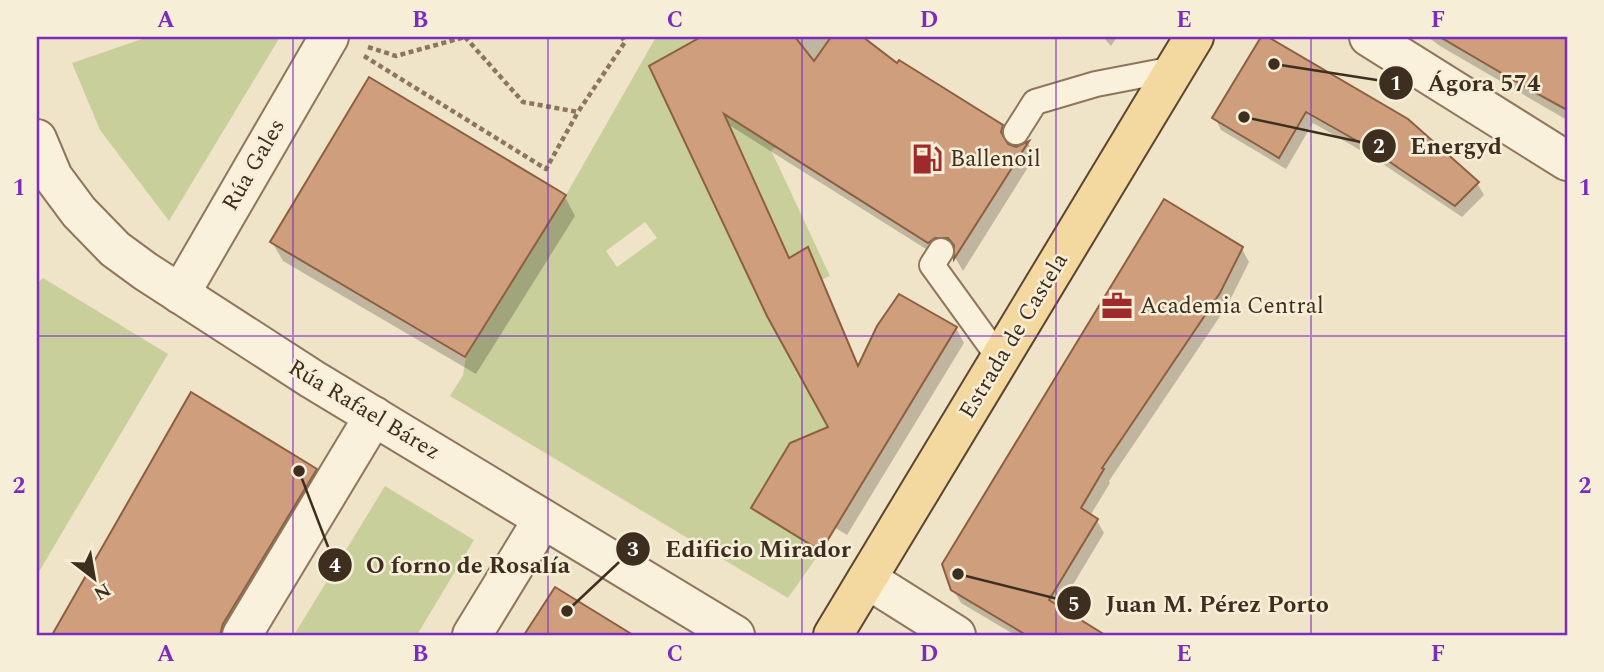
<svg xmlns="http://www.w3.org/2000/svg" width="1604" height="672" viewBox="0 0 1604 672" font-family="Spectral,serif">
<rect width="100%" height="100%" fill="#f0e4c8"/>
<g fill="#c9cf9b" fill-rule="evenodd">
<polygon points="148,37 280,37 169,221 100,130 72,63"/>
<path d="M656 37H748L796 139 771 150 830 276 821 280 789 258 692 42 649 67 767 316 828 427 832 429 777 466 751 508 821 551 788 598 450 396 463 375 466 357 566 195ZM645 222 657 238 617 267 606 251Z"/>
<polygon points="43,278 168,354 37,575 37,283"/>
<polygon points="385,486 474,540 417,635 294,635"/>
</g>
<g fill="#0003">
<polygon points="711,37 861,37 897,66 1002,126 1010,140 1009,146 1016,149 1028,143 1035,156 963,271 956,259 956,252 943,251 937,256 729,125 790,260 807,249 815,263 859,367 956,328 964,343 847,535 778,493 830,428 694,50"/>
<polygon points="1103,37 1117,37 1111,46"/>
<polygon points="1264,37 1407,121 1477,183 1484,195 1462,217 1374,158 1313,123 1286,169 1221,130 1215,118"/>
<polygon points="1428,37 1567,37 1567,120 1440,46"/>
<polygon points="565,197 575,216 476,374 283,261 272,242"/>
<polygon points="1242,249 1249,262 1227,306 1109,481 1110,483 1090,516 1097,521 1104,533 1059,608 1102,635 1015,635 961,603 953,589"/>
<polygon points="192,395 315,470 325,486 235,635 54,635"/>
<polygon points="556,589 630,635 526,635"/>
</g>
<g fill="#cf9f7d" stroke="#8d5f41" stroke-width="2">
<polygon points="701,37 795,37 814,61 831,37 863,37 897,63 899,60 1003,125 1001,132 1008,144 1016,147 1029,141 954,259 954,245 948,238 935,238 928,243 724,114 789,258 808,247 858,366 877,326 899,294 957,327 821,551 751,508 790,443 828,427 767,316 649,66"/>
<polygon points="1261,37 1268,37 1408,119 1479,182 1455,206 1366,146 1306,112 1279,158 1212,118"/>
<polygon points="1440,37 1567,37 1567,110 1534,92"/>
<polygon points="369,77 566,195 465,357 270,242"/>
<polygon points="1164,199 1243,247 1220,293 1102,468 1104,469 1081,508 1098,519 1049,600 1105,635 1026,635 951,590 942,564"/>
<polygon points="191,392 317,469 223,624 220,635 52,635"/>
<polygon points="555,587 633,635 524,635"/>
</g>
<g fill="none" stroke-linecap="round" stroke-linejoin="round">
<g stroke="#8d765c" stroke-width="28">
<g id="service">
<polyline points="1016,132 1035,102 1096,84 1174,69"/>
<polyline points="941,251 932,265 1000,359"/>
</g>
</g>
<g stroke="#8d765c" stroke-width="42">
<g id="minor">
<polyline points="1369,37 1567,161"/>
<polyline points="180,294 329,37"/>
<polyline points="867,579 956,635"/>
<polyline points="242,635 374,416"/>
<polyline points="472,635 543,519"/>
</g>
</g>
<g stroke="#8d765c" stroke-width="42">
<polyline id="tertiary" points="37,139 53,177 79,212 115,249 145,271 312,379 735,635"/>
</g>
<g stroke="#5b4430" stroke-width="42">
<polyline id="primary" points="833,635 1194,37"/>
</g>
<g stroke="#8d765c" stroke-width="4.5" stroke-dasharray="5 3.5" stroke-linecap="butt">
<polyline points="465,37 523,102 578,112 625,42 622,37"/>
<polyline points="368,47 396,56 465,37"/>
<polyline points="364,56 546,169 578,112"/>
</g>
<use href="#service" stroke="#faf1dc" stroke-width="24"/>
<use href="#minor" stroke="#faf1dc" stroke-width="38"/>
<use href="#tertiary" stroke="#faf1dc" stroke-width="38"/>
<use href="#primary" stroke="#f3d9a0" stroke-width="38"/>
</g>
<path fill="none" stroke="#7b2cbf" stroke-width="2" stroke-opacity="0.55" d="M293 37V635M548 37V635M802 37V635M1056 37V635M1311 37V635M37 336H1567"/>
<defs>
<g id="fuel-bare" transform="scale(2.415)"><path d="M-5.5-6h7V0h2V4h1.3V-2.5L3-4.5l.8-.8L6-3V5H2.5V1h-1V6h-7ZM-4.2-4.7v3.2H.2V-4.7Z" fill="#9e2a2b" stroke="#f7eed8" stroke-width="2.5" paint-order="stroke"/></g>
<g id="office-bare" transform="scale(2.415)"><path d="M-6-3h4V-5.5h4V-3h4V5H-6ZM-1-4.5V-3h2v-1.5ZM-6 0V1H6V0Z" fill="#9e2a2b" stroke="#f7eed8" stroke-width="2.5" paint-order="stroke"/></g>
</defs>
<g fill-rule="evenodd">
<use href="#fuel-bare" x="927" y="159"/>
<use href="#office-bare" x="1117" y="306"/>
</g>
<g text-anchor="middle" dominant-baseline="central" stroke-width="5" stroke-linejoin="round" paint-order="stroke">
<g font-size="23" fill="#3d2e20" stroke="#f7eed8" text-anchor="start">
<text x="950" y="159">Ballenoil</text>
<text x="1140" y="306">Academia Central</text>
</g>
<g font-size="23" fill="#3d2e20" stroke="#f7eed8">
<text transform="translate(254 165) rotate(-60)">Rúa Gales</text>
<text transform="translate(1014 336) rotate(-59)">Estrada de Castela</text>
<text transform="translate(364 410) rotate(31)">Rúa Rafael Bárez</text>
</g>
</g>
<path fill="none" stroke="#3d2e20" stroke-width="2.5" d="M1274 64L1396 83M1244 117L1379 146M567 611L633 549M299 471L335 565M958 574L1074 603"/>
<g fill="#3d2e20" stroke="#f7eed8" stroke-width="2.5">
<circle cx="1274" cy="64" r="7"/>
<circle cx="1244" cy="117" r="7"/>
<circle cx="567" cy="611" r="7"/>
<circle cx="299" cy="471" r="7"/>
<circle cx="958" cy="574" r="7"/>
<circle cx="1396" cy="83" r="18"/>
<circle cx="1379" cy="146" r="18"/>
<circle cx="633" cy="549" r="18"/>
<circle cx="335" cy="565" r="18"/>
<circle cx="1074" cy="603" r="18"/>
</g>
<g font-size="21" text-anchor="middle" font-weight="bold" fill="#fff">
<text x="1396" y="90">1</text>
<text x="1379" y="153">2</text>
<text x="633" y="556">3</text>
<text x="335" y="572">4</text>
<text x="1074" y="611">5</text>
</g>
<g font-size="24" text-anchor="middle" font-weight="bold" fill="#3d2e20" stroke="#f7eed8" stroke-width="5" stroke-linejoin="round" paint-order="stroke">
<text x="1484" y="91">Ágora 574</text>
<text x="1456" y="154">Energyd</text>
<text x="758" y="557">Edificio Mirador</text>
<text x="468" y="573">O forno de Rosalía</text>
<text x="1217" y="612">Juan M. Pérez Porto</text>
</g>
<rect width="1604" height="672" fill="none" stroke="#f7eed8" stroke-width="77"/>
<g transform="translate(94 578) rotate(149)" stroke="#f7eed8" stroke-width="5" paint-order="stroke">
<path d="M0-5L12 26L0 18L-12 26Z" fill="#3d2e20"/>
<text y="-10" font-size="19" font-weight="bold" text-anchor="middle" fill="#3d2e20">N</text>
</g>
<rect x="38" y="38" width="1528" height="596" fill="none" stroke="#7b2cbf" stroke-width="2.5"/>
<g font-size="23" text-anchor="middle" font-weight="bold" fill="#7b2cbf">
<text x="166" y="27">A</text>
<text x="420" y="27">B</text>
<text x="675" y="27">C</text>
<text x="929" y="27">D</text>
<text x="1184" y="27">E</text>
<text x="1438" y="27">F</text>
<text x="19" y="195">1</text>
<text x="1585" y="195">1</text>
<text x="19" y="493">2</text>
<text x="1585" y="493">2</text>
<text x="166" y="661">A</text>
<text x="420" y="661">B</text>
<text x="675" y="661">C</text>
<text x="929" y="661">D</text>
<text x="1184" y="661">E</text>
<text x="1438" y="661">F</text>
</g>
</svg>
